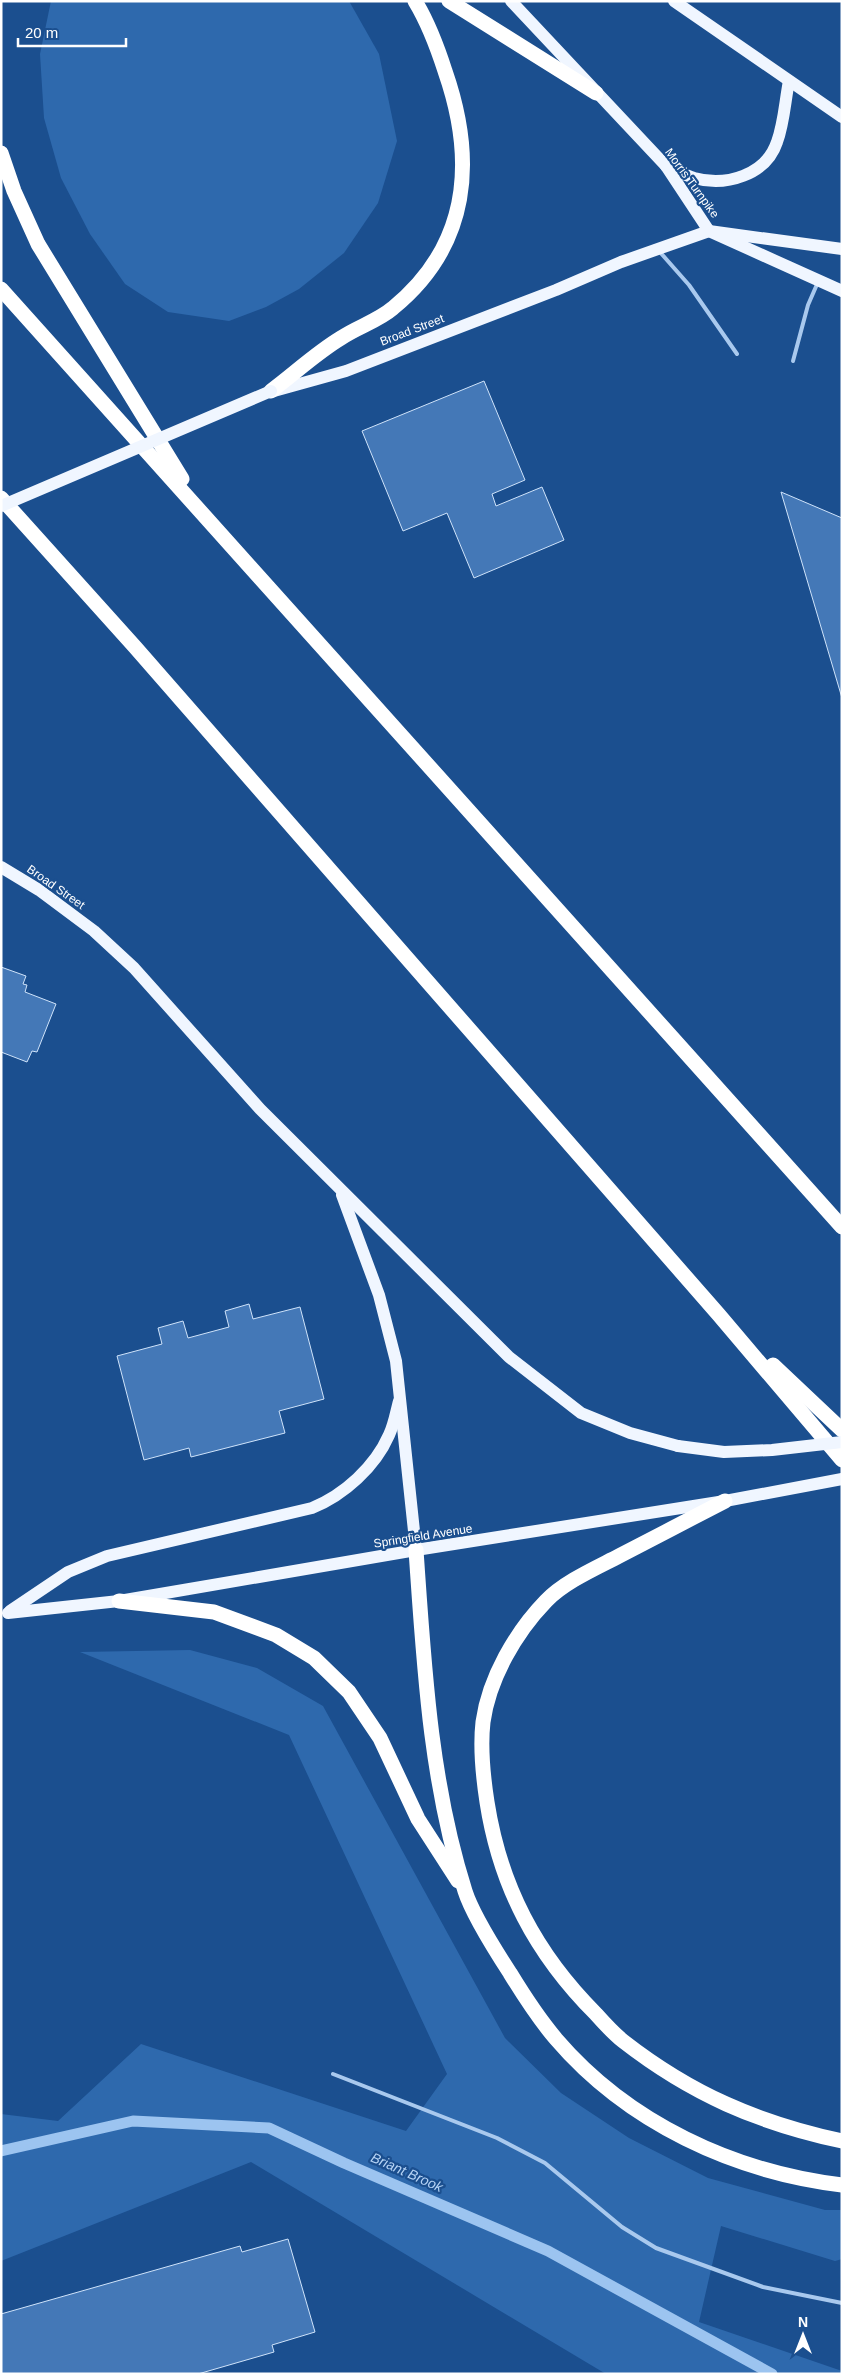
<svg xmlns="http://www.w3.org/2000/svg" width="843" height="2375" viewBox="0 0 843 2375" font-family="Arial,sans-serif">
<rect width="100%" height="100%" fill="#1b4f8f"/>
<g fill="#2e69ad">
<polygon points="51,1 349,1 379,54 397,141 378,203 344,253 299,289 266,307 229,321 168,312 125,284 90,234 61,178 44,118 40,54"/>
<polygon points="190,1650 257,1668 323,1706 505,2038 561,2093 629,2138 708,2178 825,2210 842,2210 842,2259 835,2261 721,2226 699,2322 842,2371 842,2374 606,2374 251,2162 1,2261 1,2114 58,2121 141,2044 406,2131 447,2074 289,1735 80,1652"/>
</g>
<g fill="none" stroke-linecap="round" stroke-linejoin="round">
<polyline stroke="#9cc4f0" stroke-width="11" points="1,2151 133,2121 269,2128 344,2163 548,2251 772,2374"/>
</g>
<g fill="#4478b7" stroke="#cfe3fa">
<polygon points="484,381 525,480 492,494 496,506 542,487 564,540 474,578 447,513 403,531 362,431"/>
<polygon points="781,492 842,518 842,698"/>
<polygon points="1,967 26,976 23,984 27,985 25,992 56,1004 37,1052 32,1051 27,1062 1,1052"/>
<polygon points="249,1304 253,1319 300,1307 324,1399 279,1411 285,1433 191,1457 189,1448 144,1460 117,1356 162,1344 158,1328 183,1321 188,1338 229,1327 225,1311"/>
<polygon points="288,2239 315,2332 272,2345 274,2352 198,2374 1,2374 1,2314 240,2246 242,2252"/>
</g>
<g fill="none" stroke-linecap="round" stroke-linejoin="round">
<g stroke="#a9c9ee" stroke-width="4">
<polyline points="659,251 689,285 737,354"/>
<polyline points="793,361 808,305 818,282"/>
<polyline points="333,2074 497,2138 545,2163 622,2227 656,2248 763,2287 842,2303"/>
</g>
<g stroke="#f0f6ff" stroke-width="12">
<polyline points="511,1 666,166 709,231 842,291"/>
<polyline points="674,1 842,117"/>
<path d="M666 166C675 170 685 175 694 178 726 187 766 175 777 142 784 123 785 101 789 81"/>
<polyline points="274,391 346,371 556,290 621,262 709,231 842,249"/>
<polyline points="1,867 39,890 94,931 134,968 260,1109 509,1357 581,1413 630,1433 678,1446"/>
<polyline points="342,1195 379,1295 396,1361 416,1550"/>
<path d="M10 1611 68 1572 107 1556 312 1508C344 1495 375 1467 389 1435 394 1425 396 1412 399 1401"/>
<polyline points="8,1613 119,1601 416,1550 725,1501 842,1479"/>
</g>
<g stroke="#fff" stroke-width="15">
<polyline points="449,1 596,93"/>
<polyline points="1,153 14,191 38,244 182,479"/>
<polyline points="1,289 842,1227"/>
<path d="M271 391C294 374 316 353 341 338 357 327 378 321 393 308 470 245 476 160 445 71 437 46 429 24 415 1"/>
<polyline points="1,498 135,647 719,1315 842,1460"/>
<polyline points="773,1365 842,1430"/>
<path d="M725 1501C690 1519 654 1538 619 1556 596 1568 564 1582 546 1601 516 1632 489 1678 483 1722 480 1748 483 1776 487 1802 500 1886 536 1954 596 2014 604 2023 613 2033 623 2041 691 2094 758 2123 842 2141"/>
<path d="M416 1550C424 1665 430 1781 465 1891 472 1913 497 1953 510 1973 524 1996 539 2019 556 2039 628 2123 734 2172 842 2185"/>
<polyline points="119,1601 214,1612 276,1635 314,1658 349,1692 380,1738 418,1819 458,1881"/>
</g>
<g stroke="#f0f6ff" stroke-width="12">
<polyline points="1,506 271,391"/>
<polyline points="678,1446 724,1452 772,1450 842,1442"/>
</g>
</g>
<g text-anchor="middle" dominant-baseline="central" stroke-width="4.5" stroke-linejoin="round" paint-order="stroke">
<g font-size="12" fill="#fff" stroke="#1b4f8f">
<text transform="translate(692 183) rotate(54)">Morris Turnpike</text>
<text transform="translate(412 330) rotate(-21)">Broad Street</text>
<text transform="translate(56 887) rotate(35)">Broad Street</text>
<text transform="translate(423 1536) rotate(-9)">Springfield Avenue</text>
</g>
<g font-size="14" font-style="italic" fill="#b5d3f5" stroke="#1b4f8f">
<text transform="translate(407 2172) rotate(24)">Briant Brook</text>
</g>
</g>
<rect width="843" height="2375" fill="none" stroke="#ffffff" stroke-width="5"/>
<g transform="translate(803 2335)" stroke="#1b4f8f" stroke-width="4" paint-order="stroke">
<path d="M0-4L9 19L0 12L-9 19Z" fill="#ffffff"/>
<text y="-8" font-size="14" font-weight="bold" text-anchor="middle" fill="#ffffff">N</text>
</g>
<path d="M18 38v8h108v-8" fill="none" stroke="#ffffff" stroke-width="2.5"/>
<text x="25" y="38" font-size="15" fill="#ffffff" stroke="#1b4f8f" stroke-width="4" paint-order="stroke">20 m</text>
</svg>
